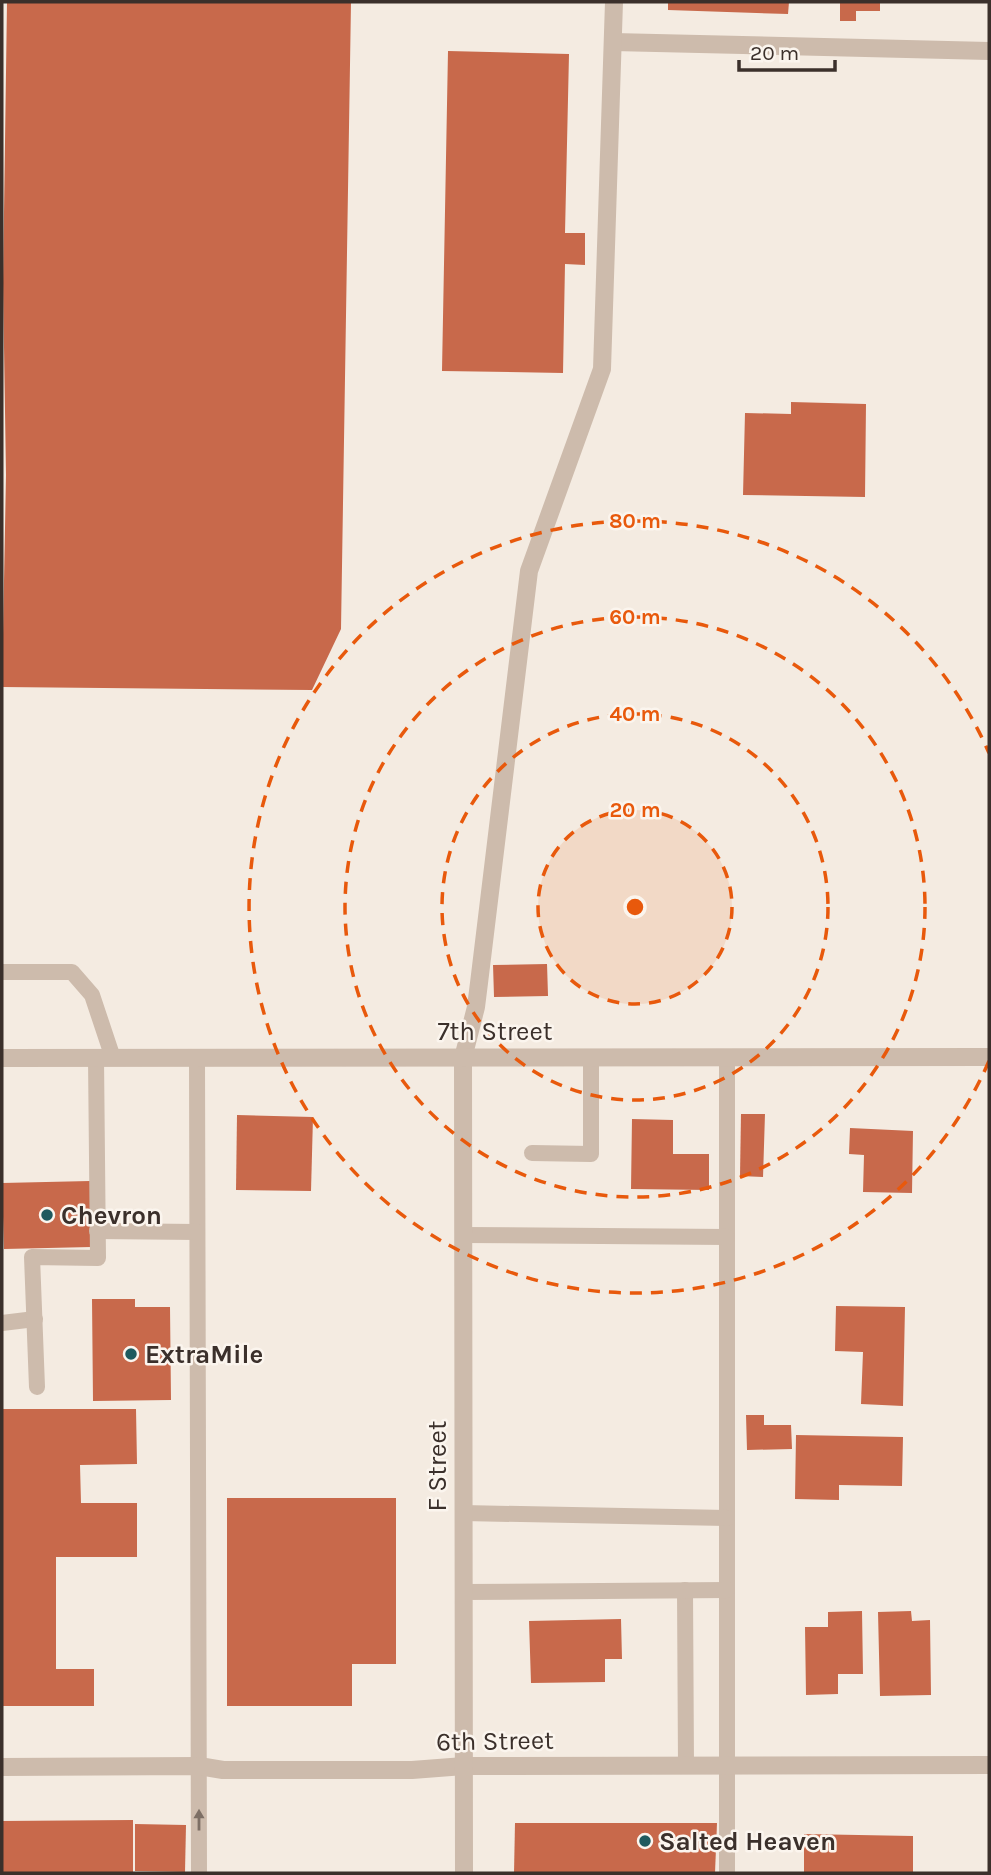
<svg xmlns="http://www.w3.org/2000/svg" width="991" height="1875" viewBox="0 0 991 1875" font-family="Karla,sans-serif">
<rect width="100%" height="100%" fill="#f4ebe1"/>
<g fill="#c8694b">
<polygon points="7,2 351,2 341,629 312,690 2,687 6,475 3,283"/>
<polygon points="668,2 789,2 788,14 668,10"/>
<polygon points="840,2 880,2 880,11 856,11 856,21 840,21"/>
<polygon points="448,51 569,54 565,233 585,233 585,265 565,264 563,373 442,371"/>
<polygon points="791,402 866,404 865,497 743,495 745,413 791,414"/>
<polygon points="547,964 548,996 494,997 493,965"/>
<polygon points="741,1114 765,1114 763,1177 740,1176"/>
<polygon points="237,1115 313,1117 311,1191 236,1190"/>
<polygon points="632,1119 673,1120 673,1154 709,1154 709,1190 631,1189"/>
<polygon points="850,1128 913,1131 912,1193 863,1192 864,1155 849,1154"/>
<polygon points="90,1181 91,1247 4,1249 2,1183"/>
<polygon points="92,1299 135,1299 135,1307 170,1307 171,1400 93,1401"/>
<polygon points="836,1306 905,1307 903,1406 861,1404 863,1352 835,1351"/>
<polygon points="2,1409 136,1409 137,1464 80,1465 81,1503 137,1503 137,1557 56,1557 56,1669 94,1669 94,1706 2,1706"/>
<polygon points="746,1415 764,1415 764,1425 791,1425 792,1449 747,1450"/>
<polygon points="796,1435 903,1437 902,1486 839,1485 839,1500 795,1499"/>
<polygon points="227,1498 396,1498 396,1664 352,1664 352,1706 227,1706"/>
<polygon points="862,1611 863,1674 838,1674 838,1694 806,1695 805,1627 828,1627 828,1612"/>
<polygon points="911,1611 912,1621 930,1620 931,1695 880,1696 878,1612"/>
<polygon points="621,1619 622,1659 605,1659 605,1682 531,1683 529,1621"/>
<polygon points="133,1820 133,1873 2,1873 2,1821"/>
<polygon points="515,1823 717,1823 715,1873 514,1873"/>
<polygon points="135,1824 186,1825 185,1872 135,1871"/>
<polygon points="804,1834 913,1836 913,1873 804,1873"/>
</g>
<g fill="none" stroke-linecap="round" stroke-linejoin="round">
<g stroke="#cdbbac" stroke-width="16">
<polyline points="2,972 72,972 92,995 113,1058"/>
<polyline points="727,1057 727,1873"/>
<polyline points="197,1058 199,1873"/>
<polyline points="532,1153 591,1154 591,1058"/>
<polyline points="97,1231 197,1232"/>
<polyline points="463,1235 727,1237"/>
<polyline points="2,1323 35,1319"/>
<polyline points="37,1387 32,1257 98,1258 96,1058"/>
<polyline points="463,1513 727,1518"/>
<polyline points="685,1590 686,1766"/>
<polyline points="464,1592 727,1590"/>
</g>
<g stroke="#cdbbac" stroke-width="18">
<polyline points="613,42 989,51"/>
<polyline points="2,1767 199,1766 223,1770 412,1770 464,1766 989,1765"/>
<polyline points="464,1873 463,1058 476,1007 479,983 529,571 602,369 614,2"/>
</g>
<polyline stroke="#cdbbac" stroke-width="18" points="2,1058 989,1057"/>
</g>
<defs><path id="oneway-solid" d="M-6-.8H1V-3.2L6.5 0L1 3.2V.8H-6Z" transform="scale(1.75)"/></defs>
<use fill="#7d6f65" href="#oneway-solid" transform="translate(199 1820) rotate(-90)"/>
<circle cx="635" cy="907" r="97" fill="#e8590c" fill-opacity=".12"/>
<g fill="none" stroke="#e8590c" stroke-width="3.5" stroke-dasharray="12 9">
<circle cx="635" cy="907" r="97"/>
<circle cx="635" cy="907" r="193"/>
<circle cx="635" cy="907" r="290"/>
<path d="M989 1061A386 386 0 1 1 989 753"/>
</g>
<g fill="#1f5a5e" stroke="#fbf5ee" stroke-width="2.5">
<circle cx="47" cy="1215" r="7"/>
<circle cx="131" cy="1354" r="7"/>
<circle cx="645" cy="1841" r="7"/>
</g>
<g text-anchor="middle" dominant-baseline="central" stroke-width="5" stroke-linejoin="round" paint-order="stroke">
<g font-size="26" fill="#3b302b" stroke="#fbf5ee">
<text x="495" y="1031">7th Street</text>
<text transform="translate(437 1466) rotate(-90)">F Street</text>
<text transform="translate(495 1741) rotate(-1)">6th Street</text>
</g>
<g font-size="26" font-weight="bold" fill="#3b302b" stroke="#fbf5ee" text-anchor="start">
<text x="61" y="1215">Chevron</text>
<text x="145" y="1354">ExtraMile</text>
<text x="659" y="1841">Salted Heaven</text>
</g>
</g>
<circle cx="635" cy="907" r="10" fill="#e8590c" stroke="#fbf5ee" stroke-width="3.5"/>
<g font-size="21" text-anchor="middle" font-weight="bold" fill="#e8590c" stroke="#fbf5ee" stroke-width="5" stroke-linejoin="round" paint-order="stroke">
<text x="635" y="528">80 m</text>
<text x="635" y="624">60 m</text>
<text x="635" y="721">40 m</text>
<text x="635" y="817">20 m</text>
</g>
<rect width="991" height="1875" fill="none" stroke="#3b302b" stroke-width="7"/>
<path d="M739 60v10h96v-10" fill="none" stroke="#3b302b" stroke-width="3.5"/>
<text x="750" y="60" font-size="21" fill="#3b302b" stroke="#fbf5ee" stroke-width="5" paint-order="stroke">20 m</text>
</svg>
